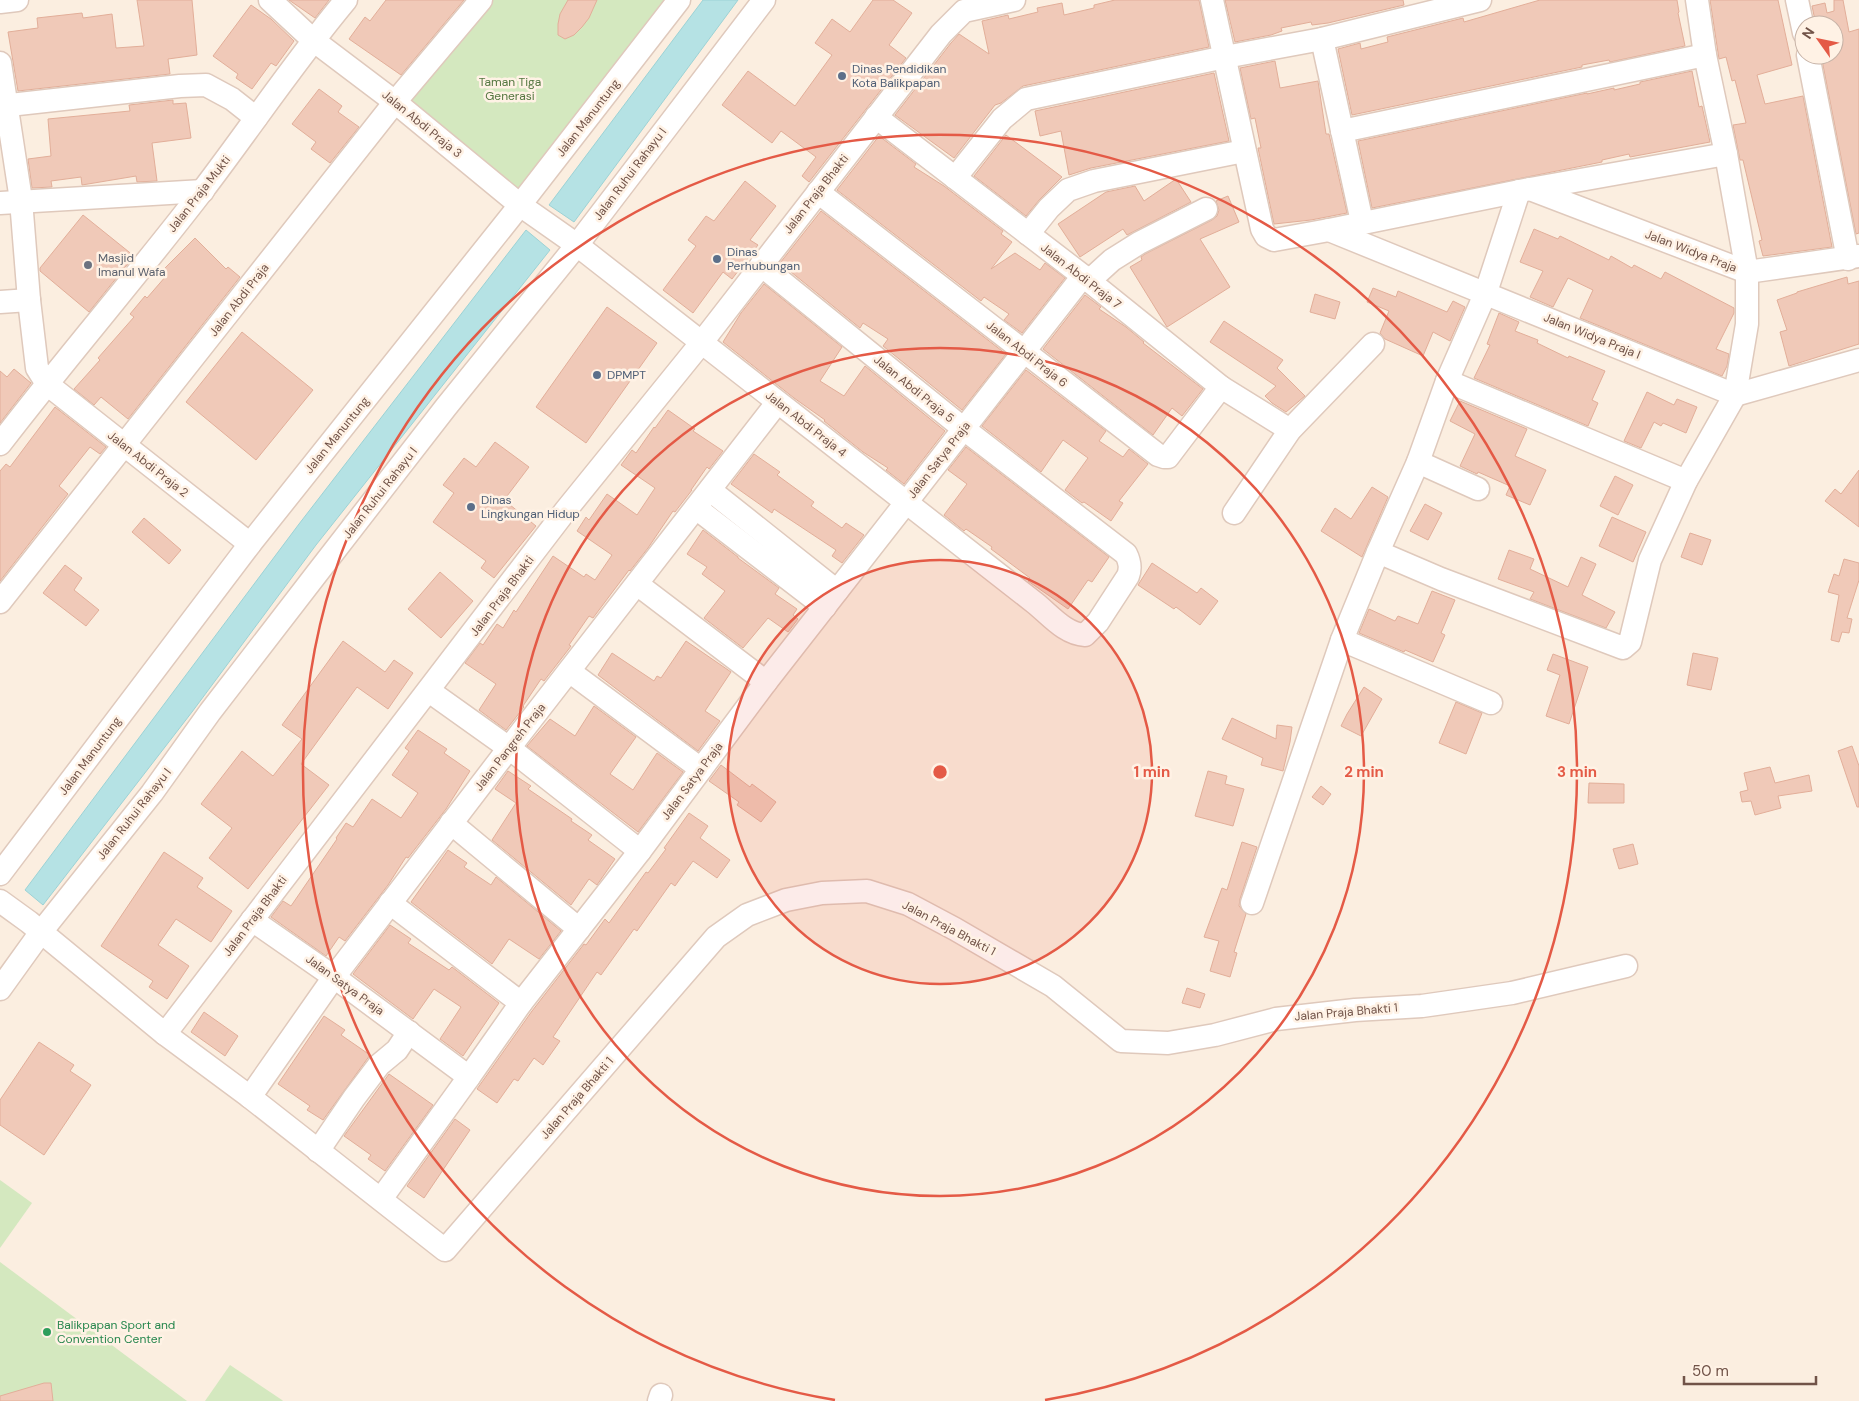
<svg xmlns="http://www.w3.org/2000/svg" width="1859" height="1401" viewBox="0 0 1859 1401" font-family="'DM Sans',sans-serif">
<rect width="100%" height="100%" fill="#fbeee0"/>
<g fill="#d4e8bf">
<polygon points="487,0 672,0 520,197 404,102"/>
<polygon points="0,1180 32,1203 0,1248"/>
<polygon points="0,1262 187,1401 0,1401"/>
<polygon points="230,1365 282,1400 283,1401 205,1401"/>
</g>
<g fill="#b5e2e4" stroke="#9cd2d5">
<polygon points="703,0 738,0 574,222 549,205"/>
<polygon points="526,230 550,250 316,545 192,712 43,905 25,890 299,524"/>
</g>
<g fill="#f0c9b8" stroke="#e2ae99">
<polygon points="137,0 192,0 197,55 168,59 170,74 18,91 8,32 38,28 37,18 82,13 83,18 112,14 116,48 144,46"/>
<polygon points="289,0 329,0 315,18"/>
<polygon points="386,0 464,0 401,75 349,39 365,17 370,21"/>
<polygon points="568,0 597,0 589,18 582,27 574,35 565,39 558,35 558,24 560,14"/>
<polygon points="873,0 893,0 912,13 889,45 906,58 809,182 802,176 816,157 781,131 772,143 722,105 748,71 795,106 832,55 815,43 832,19 850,32"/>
<polygon points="1115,0 1199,0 1209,47 1023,86 1001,103 995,105 954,158 895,115 951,43 959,34 989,54 982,21 1008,15 1009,19 1038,12 1037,8 1062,3 1064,15 1094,8 1094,5"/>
<polygon points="1225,0 1403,0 1404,5 1328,23 1312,25 1311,22 1281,28 1282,31 1271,35 1235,42"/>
<polygon points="1540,0 1677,0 1679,12 1678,13 1685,46 1610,62 1609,60 1582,65 1582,67 1352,115 1338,49 1360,43 1361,49 1388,42 1387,37 1463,18 1464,22"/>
<polygon points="1710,0 1778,0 1792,65 1757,75 1765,104 1803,96 1832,247 1763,256 1759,241 1762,240 1743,160 1740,160 1733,125 1746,123 1735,80 1732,81 1726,57 1719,59"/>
<polygon points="1834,0 1843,0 1849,32 1859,29 1859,233 1856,234 1821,55 1834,55 1834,25 1816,25 1812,6 1825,3 1827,13 1834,11"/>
<polygon points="251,5 271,19 294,41 276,66 271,63 252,89 236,78 238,74 213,56"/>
<polygon points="1275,61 1280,88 1318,81 1326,134 1329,134 1347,213 1311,220 1274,224 1258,148 1261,148 1255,118 1251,119 1240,68"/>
<polygon points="1692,71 1699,107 1702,106 1710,142 1630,157 1629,154 1602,160 1602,162 1372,208 1358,141 1587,93 1587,94 1614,88 1614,90 1640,84 1640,82"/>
<polygon points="1214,73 1229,141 1091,168 1069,175 1061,131 1040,136 1035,111"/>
<polygon points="319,89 342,106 338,112 359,127 330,163 311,149 316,142 292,124"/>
<polygon points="173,100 173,104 186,103 191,138 152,143 157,181 137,182 136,176 82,185 81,177 51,181 52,187 32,188 28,159 51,156 48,119 130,111 129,105"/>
<polygon points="1006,135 1062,177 1040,199 1026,216 974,176"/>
<polygon points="879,136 916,164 914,167 944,186 1003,231 1001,234 1012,242 991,269 1015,253 1040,270 1045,263 1065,278 1022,333 1004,320 1009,314 984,297 981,301 837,190"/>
<polygon points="1176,179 1191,202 1127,235 1123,229 1080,257 1058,224 1106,192 1135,186 1144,201"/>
<polygon points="745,181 776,206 750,240 758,245 732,279 723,272 693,313 663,290 696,246 688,240 706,216 714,221"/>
<polygon points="1228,196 1239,222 1200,239 1230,287 1167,327 1130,267 1142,260 1141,257 1145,254 1212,220 1217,216 1219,210 1216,201"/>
<polygon points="821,211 1006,354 962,410 883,346 888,339 863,323 860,328 780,263"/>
<polygon points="83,215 134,256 89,312 40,271 40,268"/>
<polygon points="1534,229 1558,239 1560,236 1609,260 1611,256 1632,268 1634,265 1661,279 1665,272 1734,308 1734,313 1716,349 1729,354 1727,366 1722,376 1580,318 1593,290 1568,278 1553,307 1530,297 1543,271 1520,262"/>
<polygon points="195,238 226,269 228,267 240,277 128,419 101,397 94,405 74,389 100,360 98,358 134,317 130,314 145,296 147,298 166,276 161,272"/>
<polygon points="1847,277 1848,284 1859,281 1859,344 1789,366 1780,332 1787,330 1777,300 1797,293 1797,292"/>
<polygon points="764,284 842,347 820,381 844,396 865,366 945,431 904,484 886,470 888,468 863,452 824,421 825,420 794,398 723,342 741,313"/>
<polygon points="1373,288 1396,297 1398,291 1447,312 1453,301 1465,307 1450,341 1433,332 1423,356 1385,339 1380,333 1389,311 1367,302"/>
<polygon points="1315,294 1340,302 1335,319 1310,312"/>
<polygon points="1085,295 1101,307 1099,309 1126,327 1144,342 1143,343 1203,389 1182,416 1172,408 1153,435 1043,349"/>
<polygon points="607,307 657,343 586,443 536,407"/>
<polygon points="1499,313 1519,322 1515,331 1538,340 1537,343 1568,358 1569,356 1605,371 1592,400 1598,403 1588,426 1474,378 1490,345 1487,344"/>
<polygon points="1224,321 1283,360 1277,368 1305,396 1286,412 1272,403 1265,396 1276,386 1210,342"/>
<polygon points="242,332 313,390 256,460 186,402"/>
<polygon points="14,369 31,383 0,423 0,371 7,377"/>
<polygon points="1026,370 1106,431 1099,441 1123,457 1129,449 1148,464 1119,501 1123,503 1111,521 1084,502 1082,503 1065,490 1088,458 1063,440 1041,472 982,426"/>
<polygon points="1647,392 1674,405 1677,399 1697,407 1686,433 1663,423 1661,426 1654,422 1641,448 1624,441"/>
<polygon points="1460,401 1527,429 1515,456 1546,470 1530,505 1506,495 1510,486 1478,472 1477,474 1460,466 1475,434 1450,421"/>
<polygon points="55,407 106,447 100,454 90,447 59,486 68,494 0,581 0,471 6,464 10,467"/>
<polygon points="668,410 695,429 693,431 723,451 709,469 707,467 691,490 692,490 675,512 673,511 648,548 630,571 629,570 593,618 589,616 569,645 571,646 568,650 544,681 541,679 523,706 524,707 506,730 479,710 496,684 465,663 480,643 483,645 497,624 503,628 514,610 516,612 553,556 584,577 586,574 595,580 612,555 577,531 586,517 589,520 607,494 637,515 655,488 621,465 632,450 636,453 654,427 655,428"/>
<polygon points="495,442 529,467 504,500 536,526 494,578 481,568 486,561 433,522 454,493 443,485 464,458 476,467"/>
<polygon points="966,447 1109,557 1092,582 1088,580 1068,609 1028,581 1030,578 991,549 992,547 966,529 964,531 944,515 967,484 948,470"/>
<polygon points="754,454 780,472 777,475 814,502 811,506 842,528 846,523 864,535 842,563 832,556 836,550 774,509 772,513 731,484"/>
<polygon points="1859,470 1859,527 1825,501 1835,489 1841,494"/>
<polygon points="1615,476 1633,485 1618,515 1600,506"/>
<polygon points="1372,487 1388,497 1362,557 1321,531 1335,508 1351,519"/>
<polygon points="1425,504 1442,513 1428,540 1410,531"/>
<polygon points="1612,517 1646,532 1633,562 1599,546"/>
<polygon points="144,518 181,550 169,564 132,532"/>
<polygon points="703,530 738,557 738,558 779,588 775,594 797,609 793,615 798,619 788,632 768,618 743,648 704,618 725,591 702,574 707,567 687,554"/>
<polygon points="1690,533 1711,540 1702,565 1681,557"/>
<polygon points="1509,550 1534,559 1530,569 1568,587 1581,557 1596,564 1582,595 1615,612 1606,628 1530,599 1534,592 1498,579"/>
<polygon points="1844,559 1859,563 1859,580 1847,618 1852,619 1849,633 1842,632 1839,642 1831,640 1839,595 1828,592 1834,574 1839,576"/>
<polygon points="1152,563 1197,593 1201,588 1218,601 1200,625 1176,607 1174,609 1138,585"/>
<polygon points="65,565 82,578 74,590 99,610 86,626 43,593"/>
<polygon points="440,572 473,601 441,638 408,609"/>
<polygon points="1432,591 1455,600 1441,633 1445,635 1433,662 1405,650 1404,652 1359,633 1369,609 1395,621 1398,616 1418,624"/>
<polygon points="343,641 385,672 394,660 413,673 388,709 357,687 301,764 329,785 248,889 209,858 232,828 201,804 242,751 273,776 302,739 282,725"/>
<polygon points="686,641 731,672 705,711 720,721 698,751 598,675 612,653 654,681 657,676 661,678"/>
<polygon points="1693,653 1718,658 1711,690 1687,685"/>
<polygon points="1553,654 1588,667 1569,724 1546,716 1560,675 1547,670"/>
<polygon points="1364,687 1382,699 1361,736 1341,726 1347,714"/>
<polygon points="1456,702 1482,713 1466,754 1439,743"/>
<polygon points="594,706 636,737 610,774 633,790 657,753 683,772 638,832 527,746 550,719 575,736"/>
<polygon points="1232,718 1276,739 1277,725 1292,727 1290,742 1283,771 1261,765 1263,758 1222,739"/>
<polygon points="418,730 447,749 444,753 470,771 446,809 408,858 406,857 388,885 345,941 339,937 326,956 271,917 283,901 291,906 337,839 336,838 346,823 353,827 372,799 401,818 418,793 392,775 409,751 405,748"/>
<polygon points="1852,746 1859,766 1859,807 1857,807 1838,751"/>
<polygon points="721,765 750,787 752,784 776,802 761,822 737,805 739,802 709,781"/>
<polygon points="1770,767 1775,783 1809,775 1812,791 1778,796 1781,808 1755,815 1751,801 1742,802 1740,792 1748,790 1744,773"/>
<polygon points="508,771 531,786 528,789 572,819 571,821 592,835 588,840 615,859 597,885 589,879 571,905 492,840 516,803 495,789"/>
<polygon points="1208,771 1227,776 1225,784 1244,789 1233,826 1195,816"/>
<polygon points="1589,783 1624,784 1624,803 1588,803"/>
<polygon points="1321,786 1331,794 1323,805 1312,797"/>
<polygon points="689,813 708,826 700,838 730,860 717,878 693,861 675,886 671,883 637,931 634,929 601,975 597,972 553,1037 560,1041 543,1065 534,1058 518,1081 514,1079 497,1103 477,1089 532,1011 584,944 586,945 605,919 609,923 646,872 648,873 666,849 664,848"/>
<polygon points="1242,842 1257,847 1240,899 1239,906 1246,914 1234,952 1237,953 1230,977 1210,971 1219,941 1204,937 1222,888 1227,890"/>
<polygon points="1633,844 1638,864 1619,869 1613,849"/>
<polygon points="448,850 467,863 464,867 491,885 496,877 561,931 539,959 509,939 492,964 411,902"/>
<polygon points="164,852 203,878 197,887 232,911 211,942 176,919 158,945 189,966 167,999 149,987 153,981 101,946"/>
<polygon points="390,925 411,939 408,943 449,970 452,967 499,1003 463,1056 440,1039 461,1007 434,989 413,1019 353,974"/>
<polygon points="1187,988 1205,994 1200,1008 1182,1003"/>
<polygon points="204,1012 238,1036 225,1056 191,1032"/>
<polygon points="324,1016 345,1030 341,1035 370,1055 323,1120 307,1110 310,1106 278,1084"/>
<polygon points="39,1042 74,1065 70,1071 91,1085 44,1155 0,1125 0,1100"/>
<polygon points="389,1074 433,1105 385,1171 368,1159 371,1155 344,1136"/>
<polygon points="455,1119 470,1130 424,1198 407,1186"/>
<polygon points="44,1383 51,1383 53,1401 0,1401 0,1396"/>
</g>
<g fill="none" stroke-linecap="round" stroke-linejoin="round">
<g stroke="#dfc9bc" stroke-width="25">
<g id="minor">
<path d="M270 0 313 40 395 102 520 205 577 245 1035 603C1050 615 1065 634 1085 635L1098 622 1128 576C1131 568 1130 562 1126 554L964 429 761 265"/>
<polyline points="1212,0 1262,229 1266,236 1274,240 1329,230 1530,189 1726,154"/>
<polyline points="1797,0 1804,33"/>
<polyline points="0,2 17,0"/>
<polyline points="1322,39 1362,222"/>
<polyline points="1808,55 1848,259"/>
<polyline points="0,63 21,200 29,300 37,368 47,384 250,544"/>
<polyline points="0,106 180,86 206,85 232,99 256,118"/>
<polyline points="876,117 1083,276 1221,387 1290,430"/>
<polyline points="1342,131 1705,55"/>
<polyline points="955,178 1002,119 1026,99 1225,57 1322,39 1480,0"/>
<polyline points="1530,189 1747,272 1859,256"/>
<polyline points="818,192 1158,455 1164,457 1168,457 1221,387"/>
<polyline points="0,203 203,191"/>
<polyline points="1329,230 1735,395 1859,360"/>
<polyline points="1028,234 1049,208 1068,190 1094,181 1244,151"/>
<polyline points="1089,281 1112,260 1139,243 1206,209"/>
<polyline points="0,302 29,300"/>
<polyline points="1447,381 1686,481"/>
<path d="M0 444C66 358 137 276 203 190 251 127 295 61 346 0"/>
<polyline points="1418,462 1478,489"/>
<polyline points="710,490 837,591"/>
<polyline points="696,508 825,607"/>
<polyline points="1234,513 1290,430 1373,344"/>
<polyline points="1378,552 1441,579 1623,648 1630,642 1650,560 1686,481 1735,395 1747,324 1747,272 1726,154 1705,55 1697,0"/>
<polyline points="637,584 766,682"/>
<polyline points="0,602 395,102 481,0"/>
<polyline points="1342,640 1491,703"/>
<polyline points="569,671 701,769"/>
<polyline points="429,691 509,748 640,851"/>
<polyline points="451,823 579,929"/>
<polyline points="0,874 250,544 520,205 679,0"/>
<polyline points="0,901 29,922 165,1034 566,510 702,342 941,34 964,11 1014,0"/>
<polyline points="390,903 521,1003"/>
<polyline points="1252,903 1342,640 1378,552 1418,462 1447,381 1486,292 1519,191"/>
<polyline points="252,920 334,977 469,1077 521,1003 640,851 766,682 1083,276"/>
<polyline points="0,989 41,932 152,793 210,712 318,572 446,407 577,245 764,0"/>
<polyline points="165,1034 250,1097 445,1250 716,937 747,915 786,900 822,893 867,891 908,904 955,929 1053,986 1121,1041 1168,1043 1215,1035 1276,1019 1355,1010 1422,1006 1512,993 1626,966"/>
<polyline points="250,1097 334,977 509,748 777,403"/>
<polyline points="318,1151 354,1098 379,1065 397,1050 409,1032"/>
<polyline points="381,1199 469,1077"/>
<polyline points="659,1401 661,1395"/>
</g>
</g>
<use href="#minor" stroke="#fff" stroke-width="22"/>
</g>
<circle cx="940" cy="772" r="212" fill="#e45a46" fill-opacity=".12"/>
<g fill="none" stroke="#e45a46" stroke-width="2.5">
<circle cx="940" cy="772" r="212"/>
<circle cx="940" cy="772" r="424"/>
<path d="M835 1400A637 637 0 1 1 1045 1400"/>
</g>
<g fill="#5c6f8a" stroke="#fff2e5" stroke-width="2">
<circle cx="842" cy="76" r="5"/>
<circle cx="717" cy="259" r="5"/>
<circle cx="597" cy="375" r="5"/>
<circle cx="471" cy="507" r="5"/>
</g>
<circle fill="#6b7280" stroke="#fff2e5" stroke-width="2" cx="88" cy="265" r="5"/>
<circle fill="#2e9e5b" stroke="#fff2e5" stroke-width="2" cx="47" cy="1332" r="5"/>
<g text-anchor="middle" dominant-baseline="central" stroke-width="5" stroke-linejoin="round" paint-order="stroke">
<g font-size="12" fill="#4e5e75" stroke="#fff2e5" text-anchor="start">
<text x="852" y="69">Dinas Pendidikan<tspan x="852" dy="14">Kota Balikpapan</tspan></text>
<text x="727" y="252">Dinas<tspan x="727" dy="14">Perhubungan</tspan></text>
<text x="607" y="375">DPMPT</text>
<text x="481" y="500">Dinas<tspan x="481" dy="14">Lingkungan Hidup</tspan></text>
</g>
<g font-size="12" fill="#557741" stroke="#fff2e5">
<text x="510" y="82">Taman Tiga<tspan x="510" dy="14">Generasi</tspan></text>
</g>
<g font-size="12" fill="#715348" stroke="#fff2e5">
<text transform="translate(588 118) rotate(-52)">Jalan Manuntung</text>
<text transform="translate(422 124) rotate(39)">Jalan Abdi Praja 3</text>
<text transform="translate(630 174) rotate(-53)">Jalan Ruhui Rahayu I</text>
<text transform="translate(199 194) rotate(-52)">Jalan Praja Mukti</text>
<text transform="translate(816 194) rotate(-52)">Jalan Praja Bhakti</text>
<text transform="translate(1691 251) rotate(21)">Jalan Widya Praja</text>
<text transform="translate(1081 276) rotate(38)">Jalan Abdi Praja 7</text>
<text transform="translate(239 300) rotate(-52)">Jalan Abdi Praja</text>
<text transform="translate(1592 336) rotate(22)">Jalan Widya Praja I</text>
<text transform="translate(1027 354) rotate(38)">Jalan Abdi Praja 6</text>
<text transform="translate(914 389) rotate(39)">Jalan Abdi Praja 5</text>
<text transform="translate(806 424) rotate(38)">Jalan Abdi Praja 4</text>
<text transform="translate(337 435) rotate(-51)">Jalan Manuntung</text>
<text transform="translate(939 460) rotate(-52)">Jalan Satya Praja</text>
<text transform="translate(148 464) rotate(38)">Jalan Abdi Praja 2</text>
<text transform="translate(380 493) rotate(-52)">Jalan Ruhui Rahayu I</text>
<text transform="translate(502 596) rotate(-53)">Jalan Praja Bhakti</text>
<text transform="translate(510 747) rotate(-52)">Jalan Pangreh Praja</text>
<text transform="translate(90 756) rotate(-53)">Jalan Manuntung</text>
<text transform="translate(692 781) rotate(-53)">Jalan Satya Praja</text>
<text transform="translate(134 814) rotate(-52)">Jalan Ruhui Rahayu I</text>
<text transform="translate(255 916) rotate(-53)">Jalan Praja Bhakti</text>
<text transform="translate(949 928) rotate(28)">Jalan Praja Bhakti 1</text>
<text transform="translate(345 985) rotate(36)">Jalan Satya Praja</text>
<text transform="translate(1346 1012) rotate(-5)">Jalan Praja Bhakti 1</text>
<text transform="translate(577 1098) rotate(-49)">Jalan Praja Bhakti 1</text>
</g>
<g font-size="12" fill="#5b616d" stroke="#fff2e5" text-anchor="start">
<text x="98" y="258">Masjid<tspan x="98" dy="14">Imanul Wafa</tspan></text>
</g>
<g font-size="12" fill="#27864d" stroke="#fff2e5" text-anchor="start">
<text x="57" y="1325">Balikpapan Sport and<tspan x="57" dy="14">Convention Center</tspan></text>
</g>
</g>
<circle cx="940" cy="772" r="8" fill="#e45a46" stroke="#fff2e5" stroke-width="2.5"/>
<g font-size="15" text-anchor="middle" font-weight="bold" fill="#e45a46" stroke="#fff2e5" stroke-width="5" stroke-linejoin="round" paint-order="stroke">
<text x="1152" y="777">1 min</text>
<text x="1364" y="777">2 min</text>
<text x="1577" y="777">3 min</text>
</g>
<g transform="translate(1819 40) rotate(303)"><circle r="24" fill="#fff2e5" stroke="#c6b2a6"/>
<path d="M0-4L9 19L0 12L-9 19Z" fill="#e45a46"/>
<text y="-8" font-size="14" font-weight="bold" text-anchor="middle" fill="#715348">N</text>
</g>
<path d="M1684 1376v8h132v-8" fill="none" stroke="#715348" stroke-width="2.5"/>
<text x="1692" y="1376" font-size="15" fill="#715348" stroke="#fff2e5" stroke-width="4" paint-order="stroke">50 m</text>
</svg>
